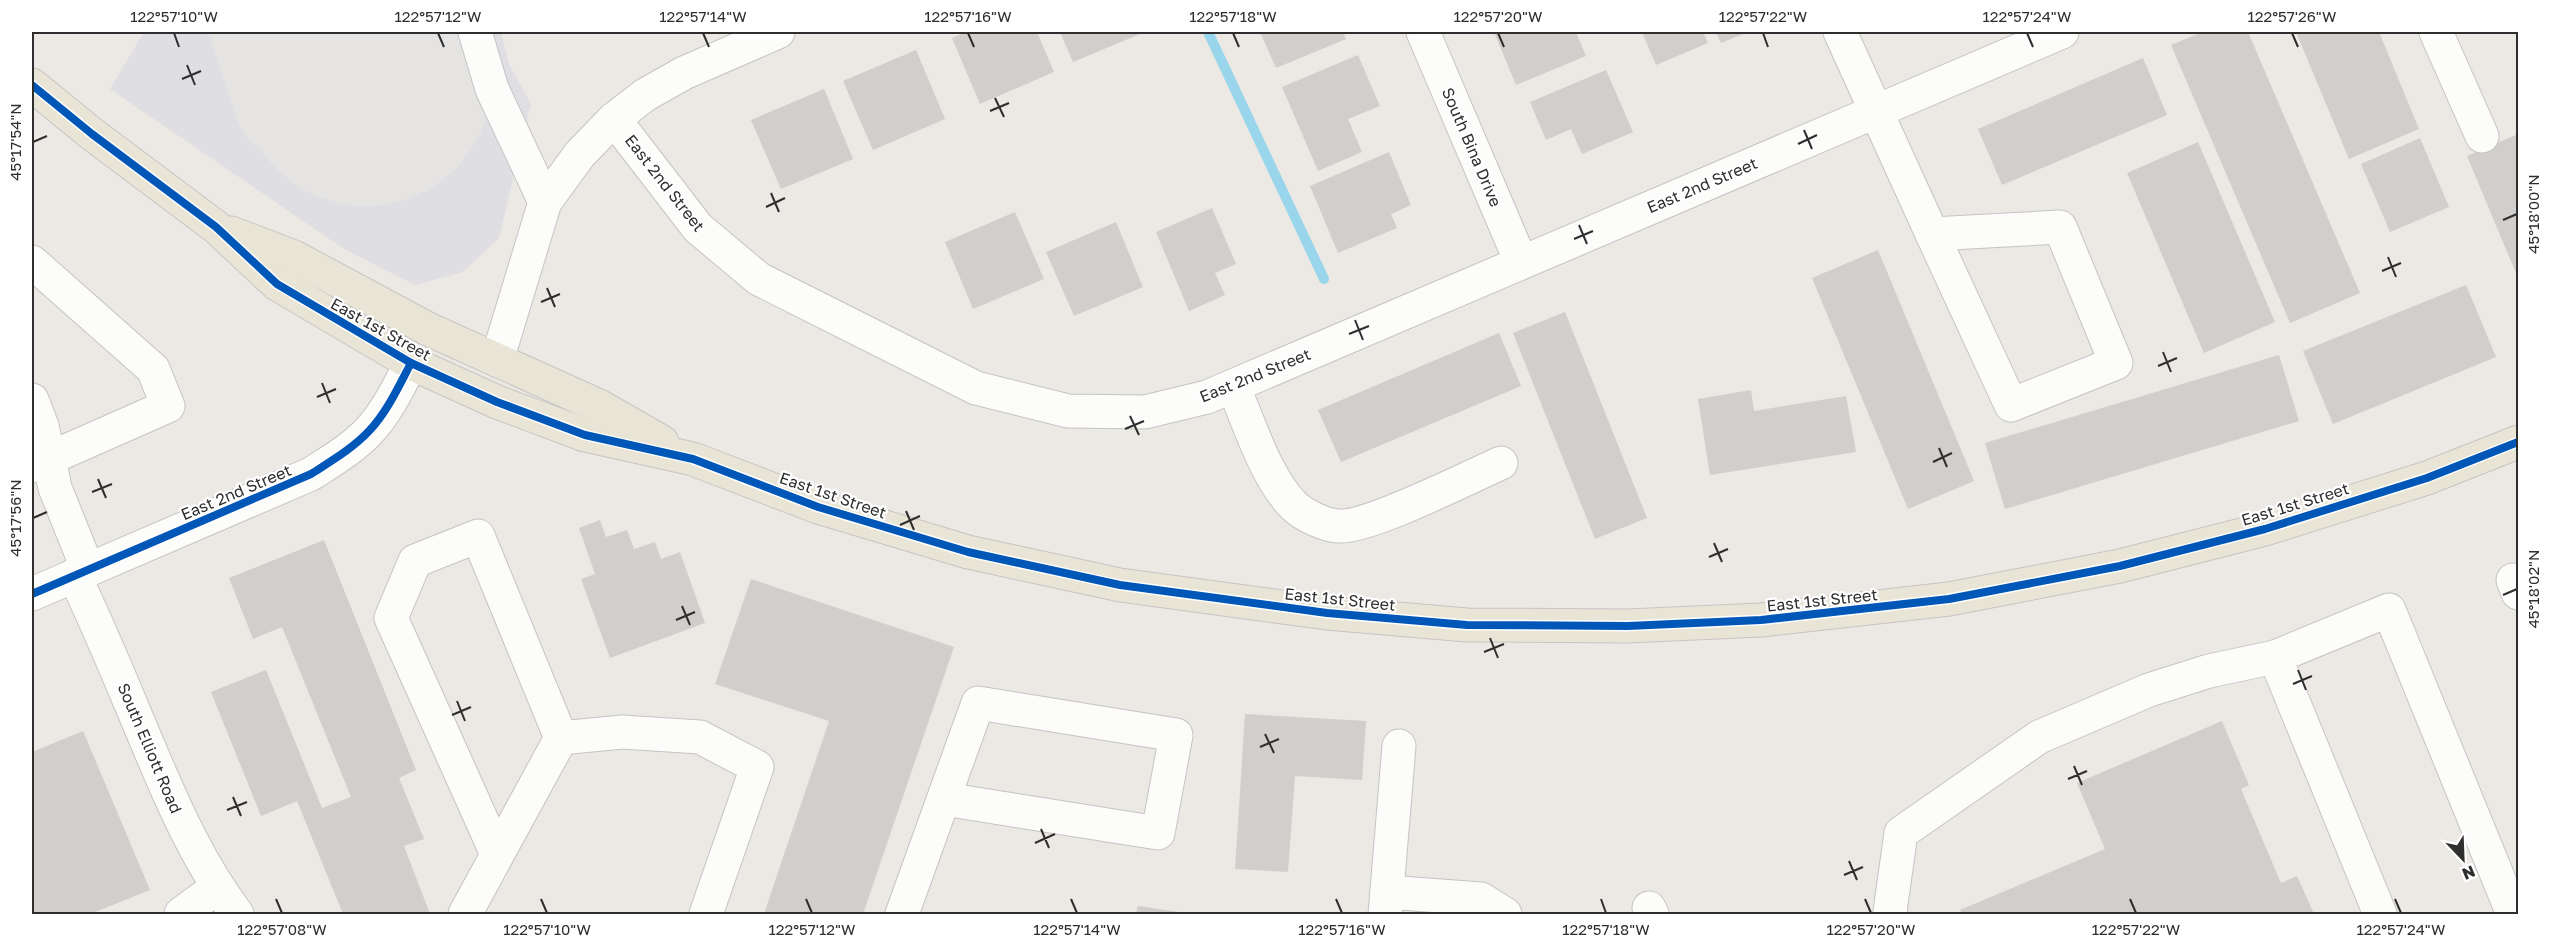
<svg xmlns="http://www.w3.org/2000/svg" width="2550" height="946" viewBox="0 0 2550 946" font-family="'Golos Text',sans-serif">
<rect width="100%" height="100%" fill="#ece8e4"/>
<polygon fill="#dfdee2" points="144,32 501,32 509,64 531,104 499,238 463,272 415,285 344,249 110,89"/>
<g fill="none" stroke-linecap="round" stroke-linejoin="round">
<polyline stroke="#99d6ec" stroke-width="10" points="1208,32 1324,279"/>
<polyline stroke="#e6e4e2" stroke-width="100" points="261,32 285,105 306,115 343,106 366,80"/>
<polyline stroke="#e6e4e2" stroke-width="252" points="354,32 366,80"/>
</g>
<g fill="#d1cecb">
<polygon points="966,32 1037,32 1054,72 980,104 952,38"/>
<polygon points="1060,32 1138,32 1140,34 1073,62"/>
<polygon points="1260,32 1343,32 1346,39 1276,68"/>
<polygon points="1494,32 1576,32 1586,56 1516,85"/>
<polygon points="1642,32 1703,32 1708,43 1656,65"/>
<polygon points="1716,32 1748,32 1721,43"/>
<polygon points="2203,32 2248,32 2360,293 2290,323 2171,45"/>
<polygon points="2296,32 2379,32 2419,129 2349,159"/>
<polygon points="916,50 945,119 873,150 843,81"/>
<polygon points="1358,55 1380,106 1348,119 1362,152 1318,171 1282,87"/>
<polygon points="2143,58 2167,115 2002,185 1978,129"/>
<polygon points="1606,70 1633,132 1582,154 1571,129 1546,140 1530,102"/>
<polygon points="824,89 853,159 781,189 751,120"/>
<polygon points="2518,134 2518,278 2467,156"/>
<polygon points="2420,138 2449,207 2390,232 2361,164"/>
<polygon points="2198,142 2275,322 2204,353 2127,173"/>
<polygon points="1389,152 1411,205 1391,214 1397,228 1338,253 1310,186"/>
<polygon points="1212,208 1236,264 1215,273 1225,295 1189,311 1156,232"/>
<polygon points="1015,212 1044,279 973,309 945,242"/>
<polygon points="1116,222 1143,287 1074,316 1046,252"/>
<polygon points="1878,250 1974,481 1908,509 1812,278"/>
<polygon points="2466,285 2496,357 2333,424 2303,351"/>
<polygon points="1565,312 1647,518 1595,539 1513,333"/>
<polygon points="1499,333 1521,386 1341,462 1318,410"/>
<polygon points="2279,355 2299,421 2005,509 1985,443"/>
<polygon points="1751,390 1754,411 1846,396 1856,452 1710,475 1698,399"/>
<polygon points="600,520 606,537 627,530 634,549 655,542 661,559 680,552 705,623 610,658 581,579 595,574 579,528"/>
<polygon points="324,540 416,770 399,778 424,839 404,846 430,914 343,914 297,801 261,816 211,692 266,670 322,808 351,797 282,627 253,639 229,578"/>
<polygon points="751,579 954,647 863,914 764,914 829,721 715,684"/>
<polygon points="1245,714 1366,721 1362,780 1295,776 1288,872 1235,869"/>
<polygon points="2222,721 2249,785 2241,789 2281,883 2297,876 2314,914 1962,914 1960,910 2105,849 2077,783"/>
<polygon points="83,731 150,890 90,914 32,914 32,752"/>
<polygon points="1138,906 1186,913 1186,914 1136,914"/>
</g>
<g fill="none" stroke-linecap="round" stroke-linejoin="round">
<g stroke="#c5c4c5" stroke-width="35">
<g id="minor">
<polyline points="475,32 492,89 545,202"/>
<polyline points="1423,32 1521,262"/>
<polyline points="1840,32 1932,234"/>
<polyline points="2436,32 2482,136"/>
<polyline points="614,119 698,228 759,279 976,388 1068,411 1145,412 1207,397 2062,32"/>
<polygon points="2060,227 2116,363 2011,405 1932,234"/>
<polyline points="32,262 153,369 168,406 32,466"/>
<polyline points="497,360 545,202 580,154 614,119 645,95 684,73 778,32"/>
<path d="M1233 386C1249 422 1265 476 1293 505 1303 515 1324 525 1338 526 1367 529 1469 477 1501 463"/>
<polyline points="32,400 42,426 55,488 88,570"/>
<path d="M74 575C102 633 126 693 151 752 175 809 200 865 237 914"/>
<polyline points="2513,580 2518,593"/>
<path d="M32 594 311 474C331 461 352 449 369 431 387 412 399 386 411 363"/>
<polyline points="497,854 391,618 415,561 478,536 561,738"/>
<polyline points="1387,892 1481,899 1505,914"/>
<polyline points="1649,908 1652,914"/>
<polyline points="181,914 216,888"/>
<polyline points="465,914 561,738 622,732 700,737 757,767 706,914"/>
<polyline points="902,914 978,703 1176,735 1158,833 944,799"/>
<polyline points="1385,914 1399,746"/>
<polyline points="1891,914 1890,911 1901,833 2039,737 2149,690 2209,671 2275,657"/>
<polyline points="2380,914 2275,657 2389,610 2513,914"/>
</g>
</g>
<g stroke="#c6c5c4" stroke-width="35">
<g id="major">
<polyline points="32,85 92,134 216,227 277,284 411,363 497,402 585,435 693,459 818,507 968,552 1120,585 1327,613 1467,625 1628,626 1761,620 1949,599 2120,566 2265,529 2427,478 2518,442"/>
<polyline points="231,233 294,257 428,329 599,406 662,442"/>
</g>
</g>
<use href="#minor" stroke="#fcfcfb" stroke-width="33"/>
<use href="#major" stroke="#e8e4d6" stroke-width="33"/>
<g stroke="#fff" stroke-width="11">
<g id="cycleway">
<polyline points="32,85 92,134 216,227 277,284 411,363 497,402 585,435 693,459 818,507 968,552 1120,585 1327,613 1467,625 1628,626 1761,620 1949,599 2120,566 2265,529 2427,478 2518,442"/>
<path d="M32 594 311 474C331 461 352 449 369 431 387 412 399 386 411 363"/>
</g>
</g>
<use href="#cycleway" stroke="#0057b8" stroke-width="8"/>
</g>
<path fill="none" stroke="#2e2e2e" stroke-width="2" d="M174 33 179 47M438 33 444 47M703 33 709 47M968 33 974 47M1233 33 1239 47M1498 33 1504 47M1763 33 1768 47M2027 33 2033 47M2292 33 2298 47M187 65 195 85M182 79 201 71M995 98 1004 117M990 111 1009 103M1804 130 1812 149M33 142 47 136M1798 144 1817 135M771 193 779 212M766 207 785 198M2503 220 2517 214M1579 225 1587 244M1574 239 1593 231M2388 257 2396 277M2382 271 2401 263M547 288 555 307M541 302 560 294M1355 320 1363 340M1349 334 1369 326M2163 352 2171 372M2158 366 2177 358M322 383 330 403M317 397 336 389M1130 416 1139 435M1125 429 1144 421M1939 448 1947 467M1933 462 1952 453M98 479 106 498M92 492 112 484M906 511 914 530M33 518 47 512M900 525 920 516M1714 543 1722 562M1709 557 1728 549M2503 595 2517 589M682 606 690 625M676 620 695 612M1490 638 1498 658M1484 652 1504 644M2298 670 2306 690M2293 684 2312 676M457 701 465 721M452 715 471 707M1265 734 1274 753M1260 747 1279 739M2074 766 2082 785M2068 779 2087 771M233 797 241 816M227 810 247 802M1041 829 1049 848M1035 843 1055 834M1849 861 1857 880M1844 875 1863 867M276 899 282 913M541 899 547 913M806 899 812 913M1071 899 1077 913M1336 899 1342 913M1601 899 1606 913M1865 899 1871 913M2130 899 2136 913M2395 899 2401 913"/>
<g text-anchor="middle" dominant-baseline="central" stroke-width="4.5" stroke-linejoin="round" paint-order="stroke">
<g font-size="16" fill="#2e2e2e" stroke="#fff">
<text transform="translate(1472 147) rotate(67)">South Bina Drive</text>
<text transform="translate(665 183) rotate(52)">East 2nd Street</text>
<text transform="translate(1702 185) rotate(-23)">East 2nd Street</text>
<text transform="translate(381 329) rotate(29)">East 1st Street</text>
<text transform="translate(1255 375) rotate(-22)">East 2nd Street</text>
<text transform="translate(236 492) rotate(-23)">East 2nd Street</text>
<text transform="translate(833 495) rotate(19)">East 1st Street</text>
<text transform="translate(2295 504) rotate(-17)">East 1st Street</text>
<text transform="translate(1340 599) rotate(6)">East 1st Street</text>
<text transform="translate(1822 600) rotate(-6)">East 1st Street</text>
<text transform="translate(150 748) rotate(67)">South Elliott Road</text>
</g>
</g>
<rect width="2550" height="946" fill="none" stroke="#ffffff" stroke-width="66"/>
<g transform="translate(2463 859) rotate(157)" stroke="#ffffff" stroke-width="4.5" paint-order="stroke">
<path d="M0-4.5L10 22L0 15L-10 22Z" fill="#2e2e2e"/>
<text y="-9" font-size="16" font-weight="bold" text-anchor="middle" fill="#2e2e2e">N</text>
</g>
<rect x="33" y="33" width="2484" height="880" fill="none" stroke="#2e2e2e" stroke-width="2"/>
<g font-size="15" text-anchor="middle" fill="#2e2e2e">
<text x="174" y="22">122°57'10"W</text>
<text x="438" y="22">122°57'12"W</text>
<text x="703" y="22">122°57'14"W</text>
<text x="968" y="22">122°57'16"W</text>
<text x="1233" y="22">122°57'18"W</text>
<text x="1498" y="22">122°57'20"W</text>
<text x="1763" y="22">122°57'22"W</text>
<text x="2027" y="22">122°57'24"W</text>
<text x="2292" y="22">122°57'26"W</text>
<text transform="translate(16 142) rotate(-90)" y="5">45°17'54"N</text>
<text transform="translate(2534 214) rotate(-90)" y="5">45°18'00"N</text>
<text transform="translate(16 518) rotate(-90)" y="5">45°17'56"N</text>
<text transform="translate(2534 589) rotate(-90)" y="5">45°18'02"N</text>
<text x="282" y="935">122°57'08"W</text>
<text x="547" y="935">122°57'10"W</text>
<text x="812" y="935">122°57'12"W</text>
<text x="1077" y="935">122°57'14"W</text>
<text x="1342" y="935">122°57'16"W</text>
<text x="1606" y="935">122°57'18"W</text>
<text x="1871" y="935">122°57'20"W</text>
<text x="2136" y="935">122°57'22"W</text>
<text x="2401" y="935">122°57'24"W</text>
</g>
</svg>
